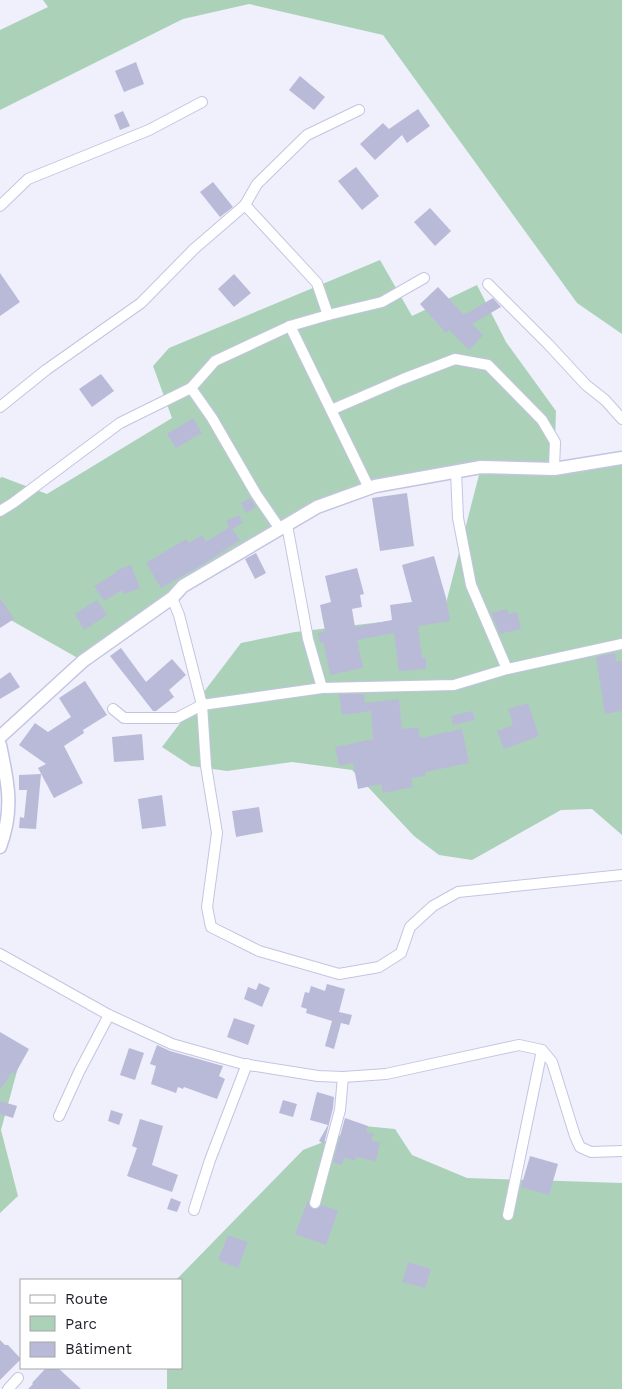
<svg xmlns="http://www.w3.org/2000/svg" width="622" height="1389" viewBox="0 0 622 1389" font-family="'Work Sans',sans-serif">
<rect width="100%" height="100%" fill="#eff0fc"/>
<g fill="#acd1b9">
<polygon points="43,0 622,0 622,334 577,303 383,35 249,4 183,19 0,110 0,30 48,7"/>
<polygon points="380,260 412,316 477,285 506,342 556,411 554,469 622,454 622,835 592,809 561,810 472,860 439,855 414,836 352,770 292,762 227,771 191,766 162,747 241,643 295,632 443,615 481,467 375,486 317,507 183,586 83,661 0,614 0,478 2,477 47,494 172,418 153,366 169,348"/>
<polygon points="0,1040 20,1060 1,1130 18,1196 0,1213"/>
<polygon points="364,1126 395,1129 412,1155 467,1178 622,1183 622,1389 167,1389 167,1368 181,1368 181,1280 176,1280 303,1150"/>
</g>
<g fill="#b9bad8">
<polygon points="136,62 144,84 124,92 115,71"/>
<polygon points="300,76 325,97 314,110 289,90"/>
<polygon points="418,109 430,126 407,143 402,135 375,160 360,144 383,123 389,129"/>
<polygon points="123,111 130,126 120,130 114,115"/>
<polygon points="356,167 379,196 362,210 338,181"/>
<polygon points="213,182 233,207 220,217 200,192"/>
<polygon points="430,208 451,231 435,246 414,222"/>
<polygon points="0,273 20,302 0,316"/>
<polygon points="234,274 251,293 234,307 218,289"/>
<polygon points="438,287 464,315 493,298 501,307 472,324 483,335 469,350 449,330 446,333 420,304"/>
<polygon points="101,374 114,391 92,407 79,389"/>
<polygon points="193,418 202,433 176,448 167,434"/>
<polygon points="407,493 414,546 380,551 372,498"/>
<polygon points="250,498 256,507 246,513 241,503"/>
<polygon points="239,515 243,523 232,529 240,540 200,566 161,588 146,563 186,539 189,543 202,535 206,542 229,527 226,521"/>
<polygon points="256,553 266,573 255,579 245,559"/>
<polygon points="434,556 446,598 450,621 418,626 422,658 426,657 426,669 399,671 394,633 357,640 363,668 330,675 323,642 320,643 318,633 325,631 320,605 331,602 325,576 357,568 364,594 360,595 362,607 352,609 355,627 392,620 390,605 412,602 402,565"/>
<polygon points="131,565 140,588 124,594 122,590 104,601 94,586 116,573 115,571"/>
<polygon points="0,598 14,619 0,628"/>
<polygon points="97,600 107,615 84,630 75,614"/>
<polygon points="507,609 508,614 517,612 521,629 500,634 491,613"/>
<polygon points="121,648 146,682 172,659 186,675 169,690 174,697 156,711 153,711 110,656"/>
<polygon points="615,653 616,661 622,661 622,711 605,714 596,657"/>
<polygon points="10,672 20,687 0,699 0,679"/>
<polygon points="85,681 107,715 83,730 84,733 64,746 83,783 54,798 38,768 46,764 19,745 35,723 48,732 71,717 59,698"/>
<polygon points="339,694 364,694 365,703 399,699 402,729 418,727 420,738 462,729 469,763 425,772 425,776 411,778 413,787 383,793 381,784 358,789 353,763 339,766 335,747 373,739 371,711 342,715"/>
<polygon points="528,703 539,736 504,749 497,731 513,725 508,709"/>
<polygon points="472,711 475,720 453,725 451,716"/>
<polygon points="142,734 144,760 114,762 112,737"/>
<polygon points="41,774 36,829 19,828 20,817 24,818 27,790 19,790 19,775"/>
<polygon points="162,795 166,826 142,829 138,799"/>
<polygon points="259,807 263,832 236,837 232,811"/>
<polygon points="259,983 270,988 262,1007 244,999 248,987 256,990"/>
<polygon points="327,984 345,989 339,1012 352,1015 349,1025 341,1023 334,1049 325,1046 332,1021 306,1013 307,1009 301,1007 305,992 309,993 311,986 325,991"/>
<polygon points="234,1018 255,1025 248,1045 227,1037"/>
<polygon points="0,1032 29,1049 15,1074 12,1072 0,1090"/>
<polygon points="157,1045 170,1051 223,1066 219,1076 225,1079 217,1099 184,1087 183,1089 178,1087 176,1093 151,1084 156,1066 150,1064"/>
<polygon points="129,1048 144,1053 135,1080 120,1075"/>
<polygon points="317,1092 334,1097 333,1108 324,1144 319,1141 328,1125 310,1120"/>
<polygon points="283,1100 297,1104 293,1117 279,1113"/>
<polygon points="0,1101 17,1106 13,1118 0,1114"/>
<polygon points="111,1110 123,1114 119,1125 108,1121"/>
<polygon points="345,1118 368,1126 366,1132 374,1134 371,1141 380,1142 376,1161 356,1157 355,1161 344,1157 342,1165 333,1162"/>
<polygon points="140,1119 163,1126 152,1165 178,1175 172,1192 127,1176 137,1148 132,1146"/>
<polygon points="530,1156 558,1164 549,1195 521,1187"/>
<polygon points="171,1198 181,1202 177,1212 167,1209"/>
<polygon points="308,1200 309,1205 313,1209 317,1209 322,1205 338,1211 326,1245 295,1234"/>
<polygon points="228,1235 248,1242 238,1268 218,1260"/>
<polygon points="408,1262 431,1269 425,1288 402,1282"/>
<polygon points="0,1340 5,1345 8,1345 21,1359 0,1380"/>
<polygon points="46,1368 58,1368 81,1389 28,1389 33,1384 32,1383"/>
</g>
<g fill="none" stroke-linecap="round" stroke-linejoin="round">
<g stroke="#c4c4e2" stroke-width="12">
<g id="minor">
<polyline points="245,205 317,283 328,315"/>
<polyline points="0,206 28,179 149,130 202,102"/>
<polyline points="488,284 549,345 586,385 605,400 622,419"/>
<polyline points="290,326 369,488"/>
<polyline points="191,388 212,418 256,494 280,529"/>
<polyline points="0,407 46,370 141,303 194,249 245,205 257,184 307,135 359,110"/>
<polyline points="331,410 403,379 455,359 488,365 542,420 555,442 554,469"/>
<polyline points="456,471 458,518 471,585 507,669"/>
<polyline points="0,511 13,503 120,423 191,388 215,361 290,326 328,315 382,302 424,278"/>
<polyline points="287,525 308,639 322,688"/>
<polyline points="172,598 179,615 202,705 322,688 454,685 507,669 622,644"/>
<polyline points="113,709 124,718 177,718 202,705 206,766 217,833 207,907 211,927 259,951 339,974 379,967 401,953 410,927 433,906 458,892 622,875"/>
<polyline points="0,954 109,1015 172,1044 243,1064 318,1076 343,1077 386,1074 519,1045 542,1050 552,1062 575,1136 580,1147 591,1152 622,1151"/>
<polyline points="59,1116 79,1072 109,1015"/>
<polyline points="315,1203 340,1110 343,1077"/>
<polyline points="194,1210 210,1160 247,1064"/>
<polyline points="508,1215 542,1050"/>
<polyline points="8,1389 18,1378"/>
</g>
</g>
<g stroke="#c4c4e2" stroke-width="15">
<g id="tertiary">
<polyline points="0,737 83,661 172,598 183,586 317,507 375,486 481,467 554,469 622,458"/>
<path d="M0 745C8 782 14 810 0 847"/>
</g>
</g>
<use href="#minor" stroke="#fff" stroke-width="10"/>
<use href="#tertiary" stroke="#fff" stroke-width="12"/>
</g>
<rect x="20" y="1279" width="162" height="90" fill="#ffffff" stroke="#a5a5a9"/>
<rect x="30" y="1295" width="25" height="8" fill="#ffffff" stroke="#a5a5a9"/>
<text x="65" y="1304" font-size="15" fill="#1e1e29">Route</text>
<rect x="30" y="1316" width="25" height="15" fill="#acd1b9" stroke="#a5a5a9"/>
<text x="65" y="1329" font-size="15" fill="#1e1e29">Parc</text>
<rect x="30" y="1342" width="25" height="15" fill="#b9bad8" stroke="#a5a5a9"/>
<text x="65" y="1354" font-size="15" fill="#1e1e29">Bâtiment</text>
</svg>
